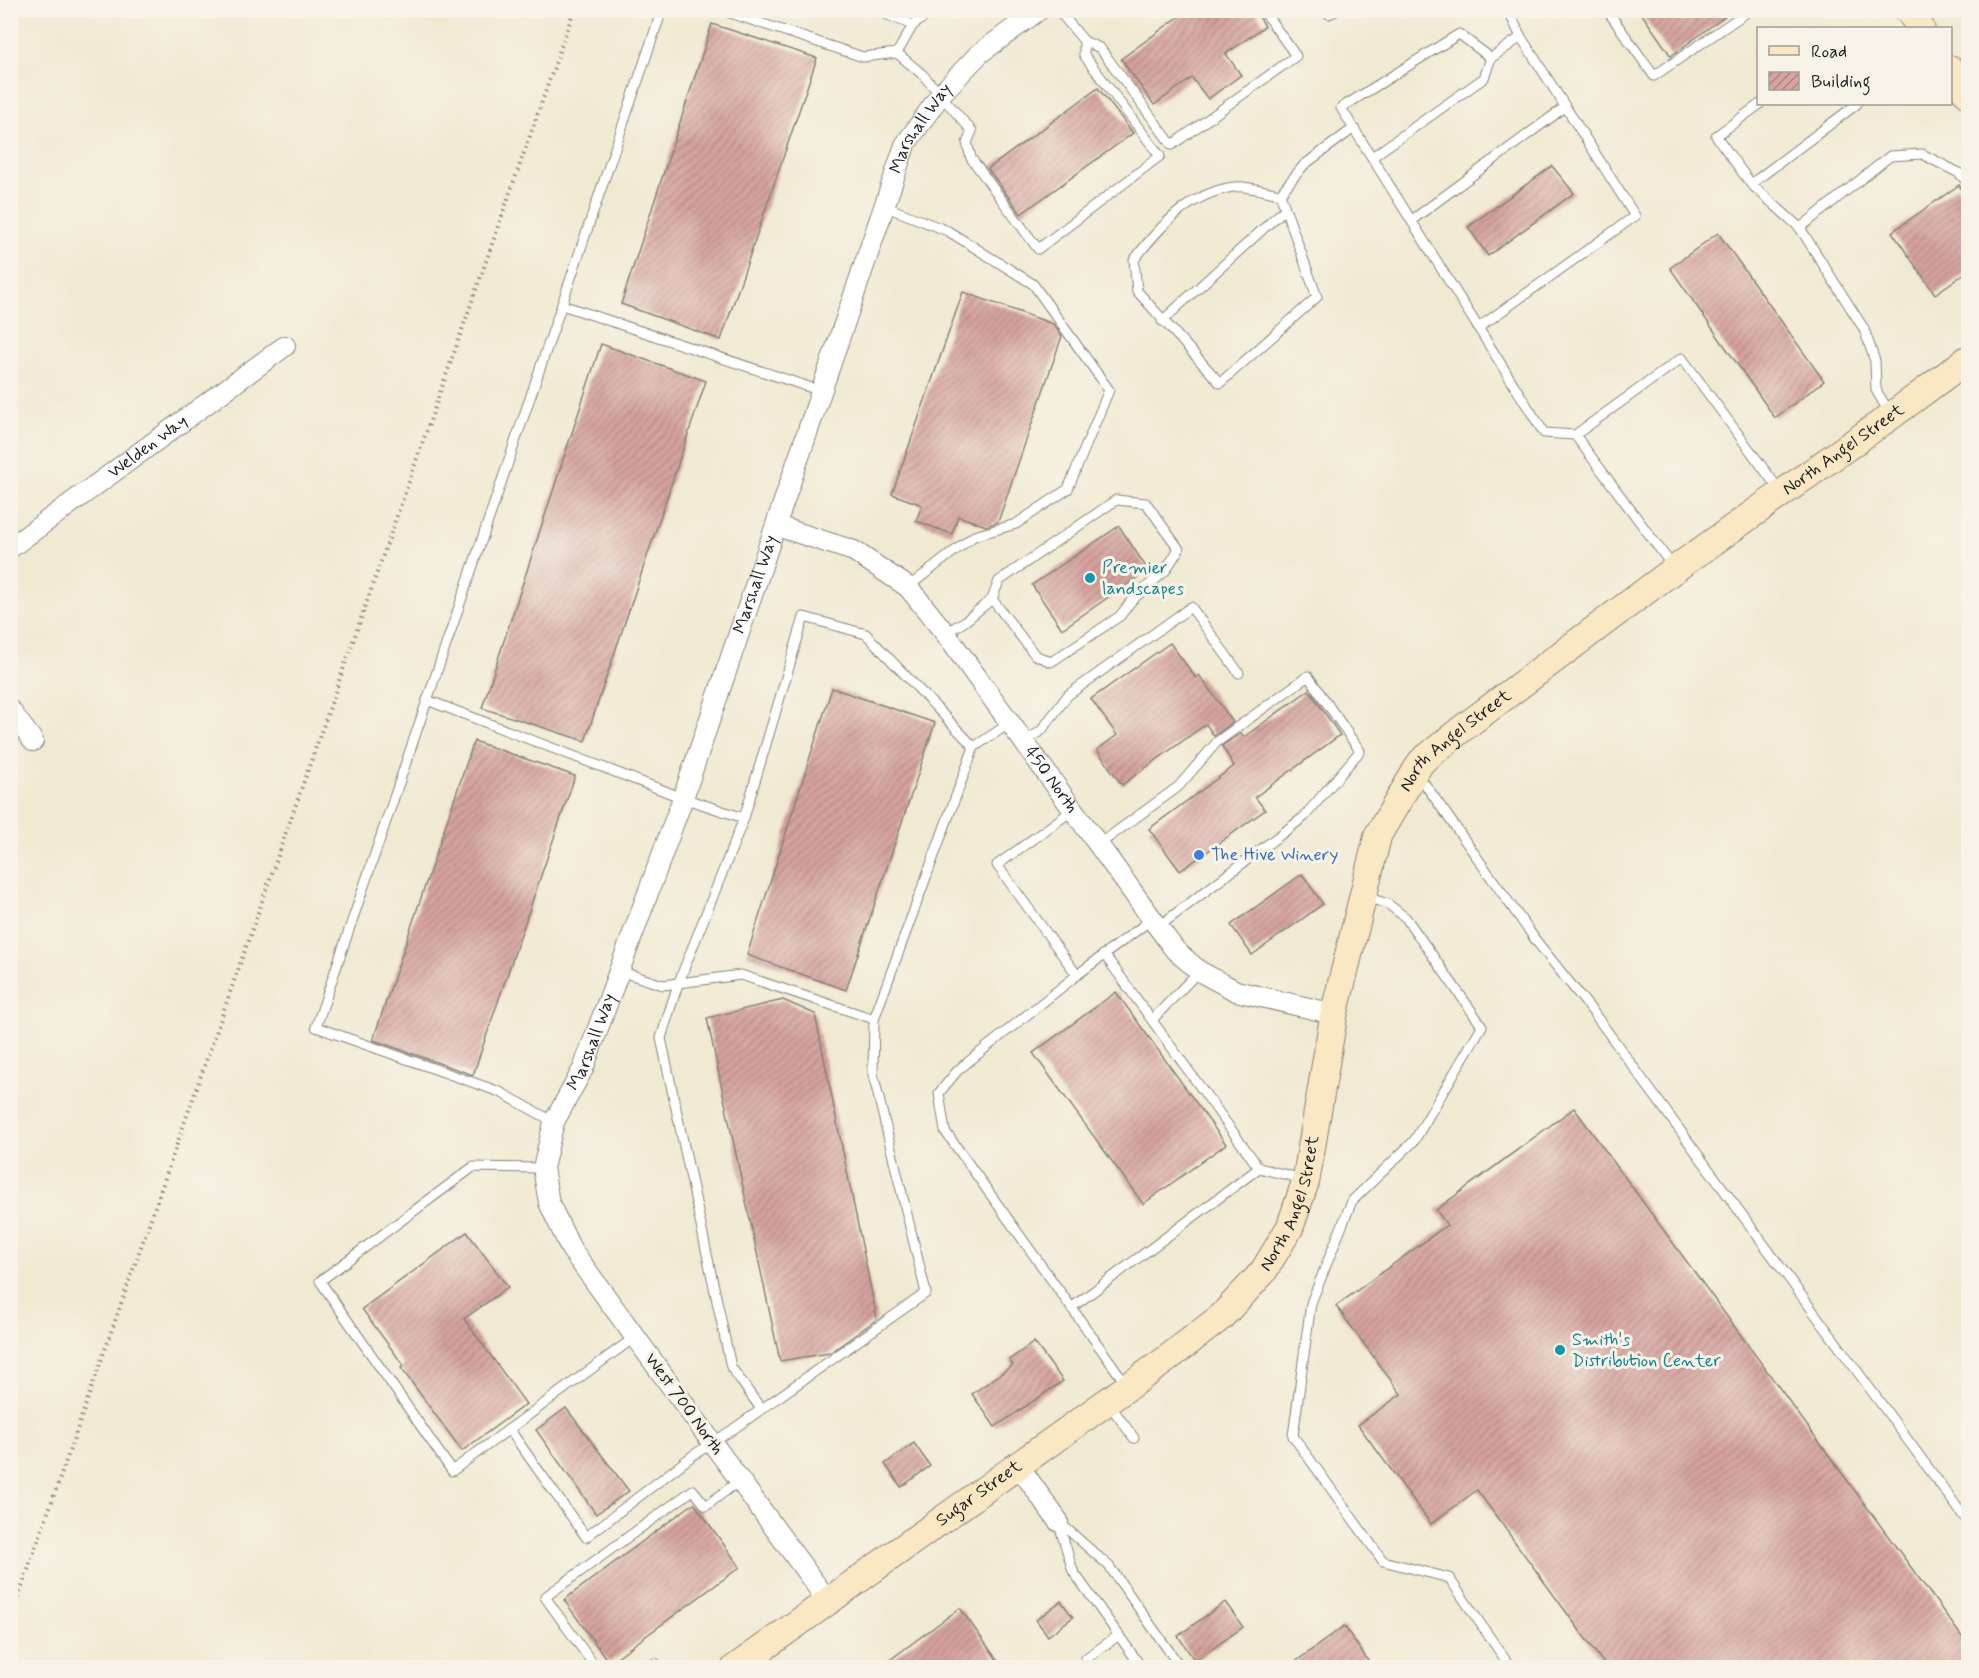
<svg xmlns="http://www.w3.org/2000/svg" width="1979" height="1678" viewBox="0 0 1979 1678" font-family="Mynerve,sans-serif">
<defs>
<pattern id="building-hatch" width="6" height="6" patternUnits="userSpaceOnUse" patternTransform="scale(1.5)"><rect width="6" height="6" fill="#d6a39e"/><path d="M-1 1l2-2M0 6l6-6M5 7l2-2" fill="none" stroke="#ad8480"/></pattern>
</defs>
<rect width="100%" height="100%" fill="#f7f3e8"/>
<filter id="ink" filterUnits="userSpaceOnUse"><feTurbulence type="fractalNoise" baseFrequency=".0167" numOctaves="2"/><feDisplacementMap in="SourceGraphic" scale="12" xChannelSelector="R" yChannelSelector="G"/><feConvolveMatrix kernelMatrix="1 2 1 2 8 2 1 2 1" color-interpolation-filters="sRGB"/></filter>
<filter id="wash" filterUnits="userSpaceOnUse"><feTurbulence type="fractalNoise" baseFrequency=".008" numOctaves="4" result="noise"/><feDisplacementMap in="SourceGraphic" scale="24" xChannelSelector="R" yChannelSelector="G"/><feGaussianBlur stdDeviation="1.35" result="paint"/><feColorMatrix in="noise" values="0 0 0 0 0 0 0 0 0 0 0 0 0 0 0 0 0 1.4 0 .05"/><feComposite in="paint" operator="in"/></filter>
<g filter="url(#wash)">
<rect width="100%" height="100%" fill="#f1ead3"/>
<g id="blocks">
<g fill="url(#building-hatch)">
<polygon points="1188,10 1255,10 1265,26 1226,54 1241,75 1208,99 1192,78 1154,105 1121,59"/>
<polygon points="1639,10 1733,10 1671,56"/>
<polygon points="712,24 817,58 721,340 621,304"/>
<polygon points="1098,88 1133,133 1021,214 988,169"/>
<polygon points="1552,166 1574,193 1488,256 1468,227"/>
<polygon points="1959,185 1968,199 1968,271 1935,294 1892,232"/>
<polygon points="1718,233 1824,381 1775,418 1670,268"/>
<polygon points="963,292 1053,324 1062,336 998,522 986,526 958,516 952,534 916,521 922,505 892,494"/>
<polygon points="601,344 706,381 585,741 482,708"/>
<polygon points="1119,526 1148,570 1062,629 1032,585"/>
<polygon points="1170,643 1196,678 1199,675 1233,722 1214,736 1206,724 1122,785 1097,750 1117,735 1091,699"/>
<polygon points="832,688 935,723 846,990 747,955"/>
<polygon points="1309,690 1340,735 1255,797 1265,810 1180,871 1149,829 1234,766 1222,746 1241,733 1244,737"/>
<polygon points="474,741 575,776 473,1075 373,1040"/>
<polygon points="1302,874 1323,904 1252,955 1231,925"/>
<polygon points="1116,992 1226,1144 1143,1204 1033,1053"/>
<polygon points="783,1000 815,1014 877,1319 830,1353 780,1361 707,1018"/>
<polygon points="1574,1108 1968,1645 1968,1668 1607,1668 1477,1490 1431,1524 1358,1425 1401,1394 1336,1306 1447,1225 1436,1210"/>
<polygon points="467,1232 508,1287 464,1319 526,1404 462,1451 401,1368 404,1366 362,1309"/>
<polygon points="1034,1342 1063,1381 995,1427 972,1394 1013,1365 1009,1360"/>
<polygon points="566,1408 629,1491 596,1514 536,1430"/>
<polygon points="914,1443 930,1466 901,1487 885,1464"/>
<polygon points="694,1503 740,1567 609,1663 564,1600"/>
<polygon points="1061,1601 1073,1617 1048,1636 1036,1620"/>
<polygon points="1225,1602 1243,1627 1195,1661 1178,1636"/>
<polygon points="960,1608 1003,1668 879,1668"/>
<polygon points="1344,1626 1373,1668 1287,1668"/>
</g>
</g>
</g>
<g filter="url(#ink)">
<use href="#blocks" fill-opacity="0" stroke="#868378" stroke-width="1.5"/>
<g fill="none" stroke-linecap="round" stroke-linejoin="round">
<g stroke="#868378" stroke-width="11">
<g id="lane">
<polyline points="721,10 863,57 897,53"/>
<polyline points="875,10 913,25"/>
<polyline points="934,10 913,25 897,53 923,75 972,131 967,143 971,158 1038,249 1160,156 1084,55 1084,41"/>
<polyline points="1058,10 1084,41 1100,48 1172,145 1296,56 1263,10"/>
<polyline points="1325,10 1329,14 1338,10"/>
<polyline points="1607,10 1654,76 1750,10"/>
<polyline points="1521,37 1491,58 1459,34 1341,108 1544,433 1575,435"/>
<polyline points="1760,104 1716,136 1751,184 1800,228 1864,329 1875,361 1876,390 1890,414"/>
<polyline points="1372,157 1484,78 1491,58"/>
<polyline points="1751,184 1857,104"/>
<path d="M1280 194C1268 192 1245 185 1234 187 1190 193 1159 227 1134 260L1137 291 1220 383 1317 297 1280 194 1304 165 1354 128"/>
<polyline points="884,206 948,231 1033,284 1109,390 1068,489 1016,524 974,536 908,587"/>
<polyline points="1412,220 1565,107"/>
<polyline points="1800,228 1890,156 1922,154 1959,173 1968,183"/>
<polyline points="562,305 821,391"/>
<polyline points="1162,321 1285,209"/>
<polyline points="1478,328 1635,216 1521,37 1508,10"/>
<polyline points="1674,568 1575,435 1682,358 1780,491"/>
<polyline points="945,633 964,622 992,599 999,581 1116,500 1146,503 1179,549 1165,571 1132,600 1120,616 1051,662 1035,655 992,599"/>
<polyline points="427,700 683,798 744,818"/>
<polyline points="1024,742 1041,731 1068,695 1191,607 1239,673"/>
<polyline points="1417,773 1537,942 1593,1012 1968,1522"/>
<polyline points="1073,810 997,865 1077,975"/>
<polyline points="1098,845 1178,787 1217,742 1308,676 1360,751 1304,817 1158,927"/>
<polyline points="1366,897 1388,904 1406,918 1482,1026 1414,1141 1352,1201 1311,1303 1293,1436 1383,1561 1449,1578 1511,1668"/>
<polyline points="1104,954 1259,1168 1303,1179"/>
<polyline points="619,971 663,985 741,975 874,1019"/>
<polyline points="1152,1020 1199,971"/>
<polyline points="554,1122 500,1092 316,1027 662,10"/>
<polyline points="543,1168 473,1167 320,1281 452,1471 635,1337"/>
<polyline points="1071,1308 1259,1168"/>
<polyline points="1126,1384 945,1131 939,1093 958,1070 1077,975 1152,919"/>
<polyline points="1109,1404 1134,1438"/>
<polyline points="761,1409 731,1367 661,1038 678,984 744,818 804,617 866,634 974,747"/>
<polyline points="509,1429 586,1537 692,1456 732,1430 926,1293 873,1074 874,1019 974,747 1010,723"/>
<polyline points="1058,1521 1109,1566 1181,1668"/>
<polyline points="1058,1521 1073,1571 1142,1668"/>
<polyline points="596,1668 545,1597 693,1490 706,1506 740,1480"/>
<polyline points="648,1668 655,1663 659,1668"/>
<polyline points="1092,1668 1085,1659 1119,1635"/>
</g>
</g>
<g stroke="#868378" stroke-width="22">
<g id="street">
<path id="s1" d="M777 526 854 551 908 587 945 633 1158 927 1175 950 1199 971 1236 991 1334 1014"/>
<path id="s2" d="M10 548 285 346"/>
<polyline points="10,710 33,741"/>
<polyline points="1018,1465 1058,1521"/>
<path id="s3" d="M827 1600 571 1249 549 1203 543 1168 554 1122 583 1069 683 798 905 145 941 94 979 54 1039 10"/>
</g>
</g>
<g stroke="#868378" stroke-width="29">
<g id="secondary">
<polyline points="1908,10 1921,28"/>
<polyline points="1950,69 1968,94"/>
<path id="s4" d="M735 1668 1164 1361 1221 1317 1263 1272 1290 1227 1306 1180 1334 1014 1378 835 1421 762 1463 728 1675 569 1891 416 1968 359"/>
</g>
</g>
<polyline stroke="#868378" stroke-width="4" stroke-dasharray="1.5 4.5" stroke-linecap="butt" points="10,1621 574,10"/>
<use href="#lane" stroke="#fff" stroke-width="9"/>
<use href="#street" stroke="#fff" stroke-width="20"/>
<use href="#secondary" stroke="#fae7c3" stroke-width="27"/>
</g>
</g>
<g fill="#0f9aa8" stroke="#f7f3e8" stroke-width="2">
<circle cx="1090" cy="578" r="6"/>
<circle cx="1560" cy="1350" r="6"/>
</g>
<circle fill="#3f7fe0" stroke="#f7f3e8" stroke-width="2" cx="1199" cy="855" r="6"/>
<g text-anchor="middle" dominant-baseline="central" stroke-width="6" stroke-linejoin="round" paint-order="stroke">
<g font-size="18" fill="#1c1c1c" stroke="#f7f3e8">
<text stroke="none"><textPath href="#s3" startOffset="1629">Marshall Way</textPath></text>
<text stroke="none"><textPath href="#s2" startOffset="171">Welden Way</textPath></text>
<text stroke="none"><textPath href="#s4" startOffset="1726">North Angel Street</textPath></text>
<text stroke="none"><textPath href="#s3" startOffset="1143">Marshall Way</textPath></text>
<text stroke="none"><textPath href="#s4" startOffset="1240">North Angel Street</textPath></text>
<text stroke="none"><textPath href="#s1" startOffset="386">450 North</textPath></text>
<text stroke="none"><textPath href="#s3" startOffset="657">Marshall Way</textPath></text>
<text stroke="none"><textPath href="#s4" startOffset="736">North Angel Street</textPath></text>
<text transform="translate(684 1404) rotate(54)">West 700 North</text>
<text stroke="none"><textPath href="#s4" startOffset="300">Sugar Street</textPath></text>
</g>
<g font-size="18" fill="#0d838f" stroke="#f7f3e8" text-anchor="start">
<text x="1102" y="568">Premier<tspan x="1102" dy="21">landscapes</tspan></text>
<text x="1572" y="1340">Smith's<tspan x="1572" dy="21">Distribution Center</tspan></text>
</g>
<g font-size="18" fill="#366cbe" stroke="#f7f3e8" text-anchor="start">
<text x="1211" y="855">The Hive Winery</text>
</g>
</g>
<rect width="1979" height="1678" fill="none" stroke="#f7f3e8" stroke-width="36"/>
<rect x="1757" y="27" width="195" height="78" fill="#f7f3e8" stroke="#9f9d96" stroke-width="1.5"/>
<rect x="1769" y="46" width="30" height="9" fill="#fae7c3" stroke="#9f9d96" stroke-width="1.5"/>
<text x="1811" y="57" font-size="18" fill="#1c1c1c">Road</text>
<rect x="1769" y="72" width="30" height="18" fill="url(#building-hatch)" stroke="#9f9d96" stroke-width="1.5"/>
<text x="1811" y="87" font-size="18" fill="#1c1c1c">Building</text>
</svg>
